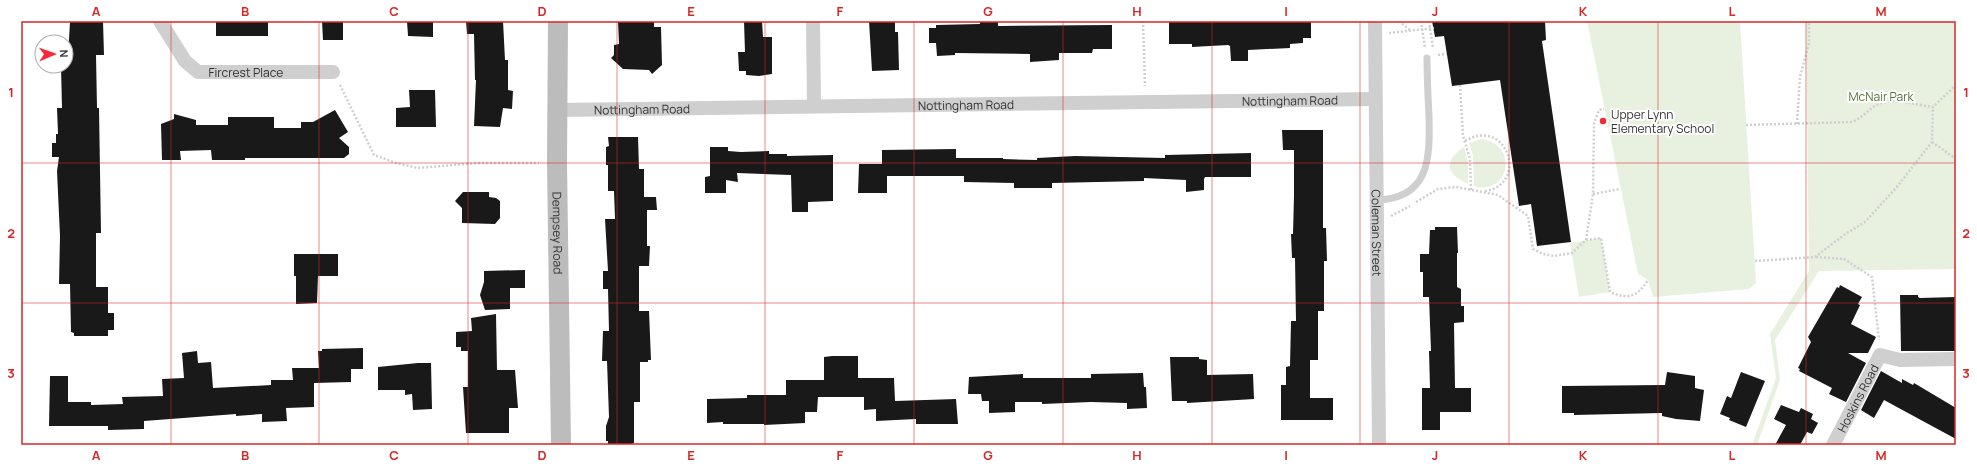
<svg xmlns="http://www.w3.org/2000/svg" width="1977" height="466" viewBox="0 0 1977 466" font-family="Manrope,sans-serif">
<rect width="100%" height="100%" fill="#fff"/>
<g fill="#e8f0e0">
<polygon points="1587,21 1740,21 1756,283 1749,289 1653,297 1648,280 1638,274"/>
<polygon points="1806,21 1956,21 1956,269 1819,271 1775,340 1780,380 1757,445 1752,445 1776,378 1770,334 1809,271"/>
<path d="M1482 139C1522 147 1506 197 1474 186L1473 155 1469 143Z"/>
<path d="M1464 147 1468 163V184C1446 175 1443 160 1464 147Z"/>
<polygon points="1601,238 1610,292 1579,297 1570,243"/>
</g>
<g fill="#191919">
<polygon points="70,21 103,21 104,55 96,55 97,108 99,108 101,233 96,233 96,287 108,287 108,313 114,313 114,330 108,330 108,336 74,336 74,333 71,332 70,284 59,284 60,236 57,171 59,157 52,157 52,143 56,143 56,134 58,134 57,108 62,108 61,66 66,66 66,58 68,58"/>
<rect x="216" y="21" width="52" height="15"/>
<polygon points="322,21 343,21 343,40 323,40"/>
<polygon points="407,21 433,21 433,37 408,36"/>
<polygon points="466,21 503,21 505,60 508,60 508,90 513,91 512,109 503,108 500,127 474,126 476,80 475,80 474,34 467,34"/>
<polygon points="618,21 654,21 654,27 661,27 662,65 652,74 649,70 623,69 611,58 614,55 614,45 619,44"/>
<polygon points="744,21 762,21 763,37 772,37 772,74 759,76 746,75 746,71 739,71 738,52 745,52"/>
<polygon points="869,21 895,21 895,32 898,32 899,70 872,71"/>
<polygon points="980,21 998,21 998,26 1112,25 1112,49 1093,49 1092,53 1059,53 1059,60 1030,62 1030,54 955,53 955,55 937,56 936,43 929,43 929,28 936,28 936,25 980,24"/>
<polygon points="1169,21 1311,21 1311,38 1303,38 1303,43 1290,44 1290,48 1248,50 1248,61 1231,61 1230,46 1228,45 1192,47 1192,44 1169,44"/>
<polygon points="1432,21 1545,21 1546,40 1542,41 1571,242 1537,246 1531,204 1519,206 1500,80 1452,86 1444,36 1435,37"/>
<polygon points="409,90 435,90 436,127 396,127 396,108 410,107"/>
<polygon points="335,110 348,132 339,138 349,147 349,154 344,158 245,158 245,160 212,160 211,150 180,151 181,160 162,160 161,124 174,119 174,114 196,120 196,125 228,125 228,117 274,117 274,128 301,128 301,122 313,122"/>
<polygon points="1282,130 1323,130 1323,228 1326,228 1327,261 1324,261 1324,311 1318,311 1318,360 1310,360 1310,398 1333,398 1333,420 1281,420 1281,385 1286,385 1286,367 1290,366 1291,321 1296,321 1295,258 1292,258 1291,234 1293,234 1294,196 1294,150 1283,150"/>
<polygon points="608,137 638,137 639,169 644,169 644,197 656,197 657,210 647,210 647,246 650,246 649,266 639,266 639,311 649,311 651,360 648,360 648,362 640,362 640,402 634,402 634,443 631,444 608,445 608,441 606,441 606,426 609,417 607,361 602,361 603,331 609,331 608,289 603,289 603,271 608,271 605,219 615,219 614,191 608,191 608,165 606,165 606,147 609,146"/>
<polygon points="710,147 728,147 728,151 741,152 769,151 769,154 787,154 787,156 833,155 833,201 808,202 808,212 792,212 791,175 737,173 738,182 726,180 726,193 705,193 705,177 710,176"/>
<polygon points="956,149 956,158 1003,158 1003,159 1037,160 1037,158 1075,156 1165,158 1165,155 1251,153 1251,177 1205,177 1204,179 1204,190 1186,192 1186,180 1144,178 1144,181 1052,183 1052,188 1014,188 1014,183 964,182 964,176 887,176 887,193 858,193 859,164 882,164 882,150"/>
<polygon points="463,192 489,192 489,197 496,198 500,201 500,218 495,224 462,223 462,208 455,201"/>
<polygon points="1435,227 1457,227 1458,253 1457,253 1457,287 1461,289 1461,306 1464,306 1464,322 1454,323 1455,388 1471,388 1471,412 1440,412 1440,430 1422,430 1422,388 1430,388 1429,351 1431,351 1429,297 1423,297 1423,272 1420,272 1420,254 1429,254 1430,230 1435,230"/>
<polygon points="294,254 338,254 338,276 318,276 317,303 296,304 296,276 294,276"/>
<polygon points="525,270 525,288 510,288 510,309 485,310 480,295 484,282 484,271"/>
<polygon points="1840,285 1862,297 1858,304 1860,305 1851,324 1876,337 1868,353 1848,353 1866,363 1846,402 1829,394 1832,388 1799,371 1800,369 1798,368 1811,342 1808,337 1837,287 1839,288"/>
<polygon points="1900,295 1918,295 1918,297 1920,298 1956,297 1956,351 1901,351"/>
<polygon points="496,314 497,370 515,370 518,408 509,408 509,433 466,433 463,387 468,387 468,351 461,351 461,347 456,347 456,332 472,331 471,318"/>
<polygon points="363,348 363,369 351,369 351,382 314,383 314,407 286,408 287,421 262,422 262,414 236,416 236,414 144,421 144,429 108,430 108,426 49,426 50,376 68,376 68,402 91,402 91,405 123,404 122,397 163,396 162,379 184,378 182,353 197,351 198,363 211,362 213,388 271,385 271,380 293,380 292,368 319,368 318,351 322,351 322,349"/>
<polygon points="832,356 858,356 858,378 894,378 895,401 956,399 958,424 916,424 916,419 876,421 876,409 864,410 864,397 818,397 817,412 805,412 805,423 764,425 764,424 723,424 723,422 707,423 707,399 747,398 747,395 786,395 786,380 824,380 824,357"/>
<polygon points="1170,357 1199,357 1199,359 1207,360 1207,375 1253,374 1254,399 1187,403 1187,401 1172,401"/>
<polygon points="418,363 431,363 432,409 413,410 412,394 405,395 405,390 378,390 378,367"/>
<polygon points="1881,371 1902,383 1902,379 1913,385 1914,383 1956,408 1956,439 1884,400 1874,418 1861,410"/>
<polygon points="1667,372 1695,376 1695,388 1704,390 1700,421 1676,419 1662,416 1662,413 1574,415 1574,413 1562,413 1562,386 1665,385"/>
<polygon points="1741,372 1765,381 1746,427 1729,420 1730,418 1720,414 1727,396 1731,398"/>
<polygon points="1143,373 1144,387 1146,387 1147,408 1127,409 1127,403 1091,402 1042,404 1042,402 1015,402 1015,412 989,413 989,401 982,401 981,394 968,394 969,377 1023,374 1023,378 1091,378 1091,374"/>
<polygon points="1781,405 1799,412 1801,408 1813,414 1811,419 1818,423 1812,434 1807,432 1800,445 1775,445 1786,425 1774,419"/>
</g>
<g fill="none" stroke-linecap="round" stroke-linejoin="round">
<g stroke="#cfcfcf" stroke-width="2.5" stroke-dasharray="2 2" stroke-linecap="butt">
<polyline points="1143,21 1145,86"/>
<polyline points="1399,21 1411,31"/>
<polyline points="1421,21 1425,48"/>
<polyline points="1429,21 1433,48"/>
<polyline points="1389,33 1434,28"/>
<polyline points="1438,55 1447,54"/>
<polyline points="340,85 374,155 396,163 418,168 478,163 539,163"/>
<polyline points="1460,85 1463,136 1470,159 1471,191"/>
<polyline points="1797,124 1800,77 1809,43 1809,21"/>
<path d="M1746 125 1852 122C1862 118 1866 112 1875 106 1890 96 1916 105 1933 107L1956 85"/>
<path d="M1465 141C1508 116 1529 185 1485 191"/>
<polyline points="1932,142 1956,159"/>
<polyline points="1593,194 1620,189"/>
<path d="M1416 202 1438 189 1456 187 1498 195 1528 216 1533 249 1543 254 1554 256 1572 253 1586 240 1601 238 1610 292C1629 300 1637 297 1648 280"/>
<polyline points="1391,216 1410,206"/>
<polyline points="1586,240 1593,194 1594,123 1599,110 1604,109"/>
<polyline points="1816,257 1844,259 1872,277 1879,340"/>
<polyline points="1755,261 1815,257 1844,235 1865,222 1896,188 1932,142 1933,107"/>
</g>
<path stroke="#cfcfcf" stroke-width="7" d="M1376 200C1430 199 1430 158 1429 116 1428 97 1427 78 1427 58"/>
<g stroke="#cfcfcf" stroke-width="14">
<path id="s1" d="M160 21 185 61 198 72H333"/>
<polyline points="813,21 814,106"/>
<path id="s2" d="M1375 21 1379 445"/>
<path id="s3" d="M558 110 1375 99"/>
<path id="s4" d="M1833 445 1880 355 1900 360 1956 359"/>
</g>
<path stroke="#bcbcbc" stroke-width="20" id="s5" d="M558 21 557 163 561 445"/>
</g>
<path fill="none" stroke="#d62828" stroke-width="1" stroke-opacity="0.55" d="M171 21V445M319 21V445M468 21V445M617 21V445M765 21V445M914 21V445M1063 21V445M1212 21V445M1360 21V445M1509 21V445M1658 21V445M1806 21V445M21 163H1956M21 303H1956"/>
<circle fill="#f52937" stroke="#fff" stroke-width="1.5" cx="1603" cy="121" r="4"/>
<g text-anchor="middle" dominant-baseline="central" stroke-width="4" stroke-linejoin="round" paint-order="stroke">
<g font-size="12" fill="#323232" stroke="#fff">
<text stroke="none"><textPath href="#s1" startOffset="112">Fircrest Place</textPath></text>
<text stroke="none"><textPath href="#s3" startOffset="732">Nottingham Road</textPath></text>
<text stroke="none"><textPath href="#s3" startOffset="408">Nottingham Road</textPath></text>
<text stroke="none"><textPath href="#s3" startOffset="84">Nottingham Road</textPath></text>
<text stroke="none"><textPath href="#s5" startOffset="212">Dempsey Road</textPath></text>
<text stroke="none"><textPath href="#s2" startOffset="212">Coleman Street</textPath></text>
<text stroke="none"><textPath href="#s4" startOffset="53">Hoskins Road</textPath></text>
</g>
<g font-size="12" fill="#55733a" stroke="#fff">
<text x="1881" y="96">McNair Park</text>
</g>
<g font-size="12" fill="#323232" stroke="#fff" text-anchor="start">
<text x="1611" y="114">Upper Lynn<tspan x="1611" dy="14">Elementary School</tspan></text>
</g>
</g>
<rect width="1977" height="466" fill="none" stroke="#ffffff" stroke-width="44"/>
<g transform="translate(54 54) rotate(88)"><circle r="19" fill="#ffffff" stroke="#adadad"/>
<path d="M0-3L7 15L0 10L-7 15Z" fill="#f52937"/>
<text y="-6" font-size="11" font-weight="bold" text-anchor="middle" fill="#323232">N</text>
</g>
<rect x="22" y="22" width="1933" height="422" fill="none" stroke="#d62828" stroke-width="1.5"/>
<g font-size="13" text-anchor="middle" font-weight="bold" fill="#d62828">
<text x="96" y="16">A</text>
<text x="245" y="16">B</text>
<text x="394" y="16">C</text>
<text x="542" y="16">D</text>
<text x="691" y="16">E</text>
<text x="840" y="16">F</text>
<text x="988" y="16">G</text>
<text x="1137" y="16">H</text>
<text x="1286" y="16">I</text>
<text x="1435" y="16">J</text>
<text x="1583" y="16">K</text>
<text x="1732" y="16">L</text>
<text x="1881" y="16">M</text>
<text x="11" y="97">1</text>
<text x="1966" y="97">1</text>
<text x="11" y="238">2</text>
<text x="1966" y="238">2</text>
<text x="11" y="378">3</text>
<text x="1966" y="378">3</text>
<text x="96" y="460">A</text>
<text x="245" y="460">B</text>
<text x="394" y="460">C</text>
<text x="542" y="460">D</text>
<text x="691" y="460">E</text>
<text x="840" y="460">F</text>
<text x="988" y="460">G</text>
<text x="1137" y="460">H</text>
<text x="1286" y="460">I</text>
<text x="1435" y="460">J</text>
<text x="1583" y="460">K</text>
<text x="1732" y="460">L</text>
<text x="1881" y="460">M</text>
</g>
</svg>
